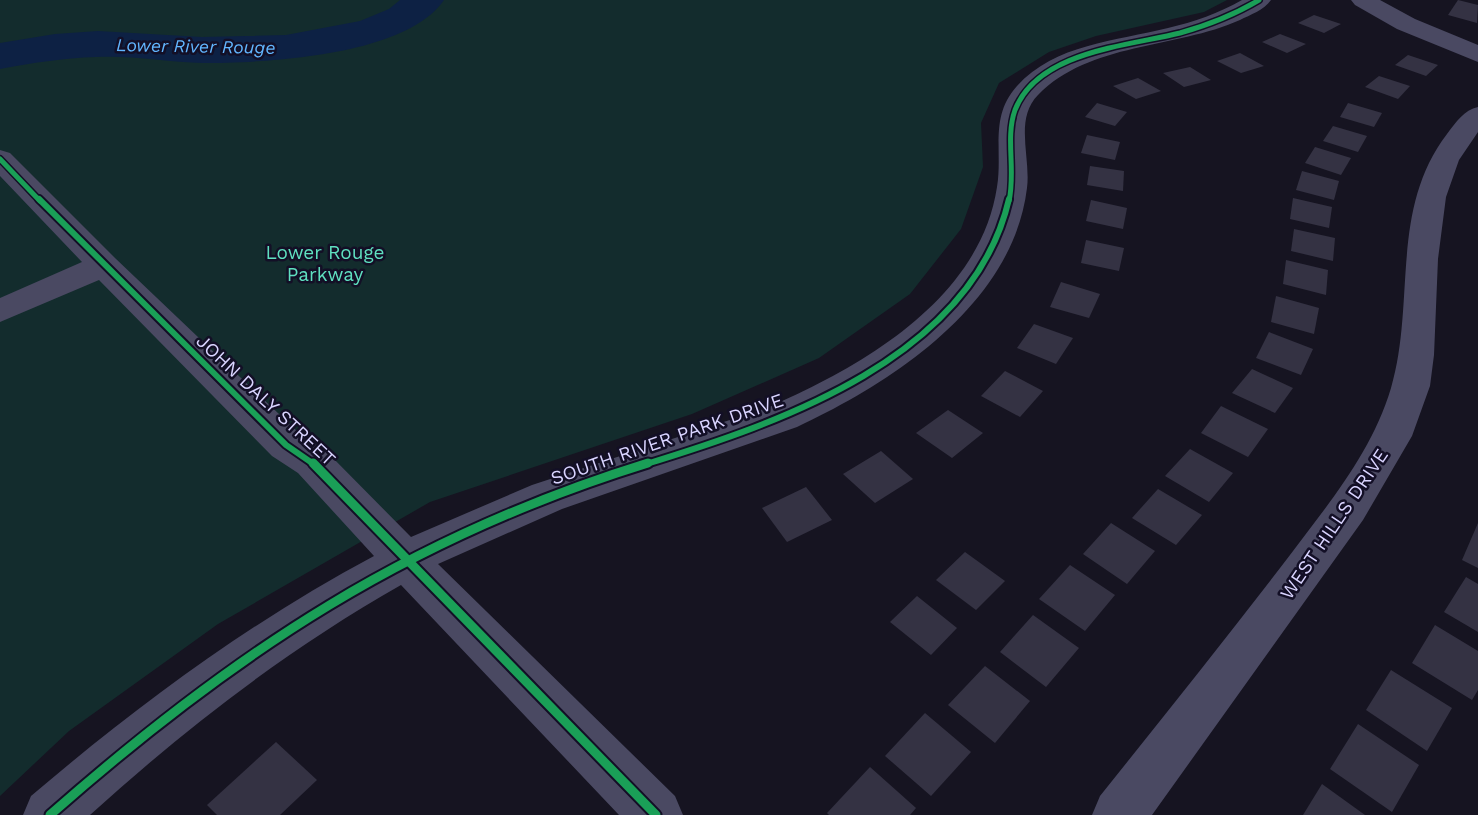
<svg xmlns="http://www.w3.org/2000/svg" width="1478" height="815" viewBox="0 0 1478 815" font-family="'Work Sans',sans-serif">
<rect width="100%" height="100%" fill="#161421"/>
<polygon fill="#132c2d" points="0,0 1227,0 1204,12 1096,36 1049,52 999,83 981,123 983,167 961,229 910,294 819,358 692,414 430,502 218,624 69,731 0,796"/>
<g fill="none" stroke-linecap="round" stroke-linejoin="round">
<path fill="#0d2144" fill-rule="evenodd" d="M400 0H444C406 56 266 63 203 63 167 62 131 55 96 57 63 58 32 63 0 69V43L55 34 98 31 202 37 286 35 360 21 389 9Z"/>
</g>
<g fill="#343243">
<polygon points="1458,0 1478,5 1477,23 1448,15"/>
<polygon points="1314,15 1341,24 1324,33 1298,23"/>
<polygon points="1280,34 1306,44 1287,53 1262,42"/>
<polygon points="1240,53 1264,66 1241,73 1217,61"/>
<polygon points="1408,55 1438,65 1426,76 1395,65"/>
<polygon points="1190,67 1211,80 1184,87 1163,73"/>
<polygon points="1379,76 1410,86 1398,99 1365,87"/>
<polygon points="1138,78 1161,91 1136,99 1113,86"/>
<polygon points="1097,103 1127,112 1115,126 1085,117"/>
<polygon points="1348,103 1382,113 1374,127 1340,117"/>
<polygon points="1333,126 1367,136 1358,152 1323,141"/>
<polygon points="1087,135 1120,142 1115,160 1081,153"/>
<polygon points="1315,147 1351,158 1341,175 1305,163"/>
<polygon points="1090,166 1124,171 1123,191 1087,185"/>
<polygon points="1302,171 1339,181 1334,200 1296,190"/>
<polygon points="1293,198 1332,207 1329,228 1290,219"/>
<polygon points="1091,200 1127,208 1123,229 1086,221"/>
<polygon points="1294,229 1335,238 1333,261 1291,251"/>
<polygon points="1086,240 1124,248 1119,271 1081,263"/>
<polygon points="1286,260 1328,270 1326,295 1283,284"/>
<polygon points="1061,282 1100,294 1089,318 1050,307"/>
<polygon points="1276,296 1319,308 1314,334 1271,322"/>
<polygon points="1034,324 1073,338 1056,364 1017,348"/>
<polygon points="1269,332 1313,349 1301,375 1256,358"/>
<polygon points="1252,369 1293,388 1275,413 1232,393"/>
<polygon points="1005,371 1043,391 1020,417 981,396"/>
<polygon points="1221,406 1268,429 1248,457 1201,433"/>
<polygon points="948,410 983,433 952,458 916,433"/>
<polygon points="1190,449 1233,473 1209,502 1165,476"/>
<polygon points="881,451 913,479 875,503 843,474"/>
<polygon points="806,487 832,520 787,542 762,508"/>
<polygon points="1158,489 1202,515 1176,545 1132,518"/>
<polygon points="1111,523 1155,551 1127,584 1083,554"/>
<polygon points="1478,523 1478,568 1462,560"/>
<polygon points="965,552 1005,581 976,610 936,580"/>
<polygon points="1070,565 1115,595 1085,631 1039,599"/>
<polygon points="1466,577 1478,584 1478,632 1444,612"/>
<polygon points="917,596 957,628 931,655 890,622"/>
<polygon points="1033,615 1079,648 1046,687 1000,652"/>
<polygon points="1435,625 1478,651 1478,690 1472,700 1412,663"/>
<polygon points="985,666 1030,701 995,743 948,705"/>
<polygon points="1391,670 1452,708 1427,751 1366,710"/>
<polygon points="925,713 971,752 931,796 885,756"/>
<polygon points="1358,724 1419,765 1392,812 1330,769"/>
<polygon points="276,742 317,780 280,815 217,815 207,805"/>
<polygon points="870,767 916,808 910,815 829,815 827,813"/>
<polygon points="1322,784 1365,815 1303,815"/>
</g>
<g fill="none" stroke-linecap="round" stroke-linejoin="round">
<g fill="#4a4962" fill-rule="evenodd">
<path d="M1242 0H1271C1264 10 1250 15 1240 20 1175 49 1090 42 1038 95 1014 119 1031 158 1027 188 1013 304 893 382 797 427L562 509 438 564 675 796 683 815H619L401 585C288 649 186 728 90 815H23L31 796C138 705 250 622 374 556L298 473 272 456 99 280 0 322V298L82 262 0 176V150L10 153 115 258 300 434 326 451 411 537 532 485 769 407C863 366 980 299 997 187 1003 151 989 117 1017 86 1055 44 1116 41 1168 28 1194 22 1219 13 1242 0Z"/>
<polygon points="1351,0 1380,0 1415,19 1478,45 1478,62 1397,29 1355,5"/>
<path d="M1478 107V132L1459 160 1446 197 1438 259 1434 355 1430 386 1412 436 1363 520 1152 815H1092L1100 796C1164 716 1228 636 1290 555 1329 503 1372 452 1391 388 1416 303 1389 210 1447 134 1456 122 1464 110 1478 107Z"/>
</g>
<g stroke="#130f26" stroke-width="8">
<g id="cycleway-far2">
<polyline points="0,159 40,201"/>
<path d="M1009 201C1016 171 1005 138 1015 110 1038 51 1128 46 1180 33 1208 25 1234 15 1259 0"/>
</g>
</g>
<g stroke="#130f26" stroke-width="10">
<g id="cycleway-far1">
<polyline points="39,199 286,445 315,465"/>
<path d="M643 465C780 423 972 358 1009 199"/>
</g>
</g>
<g stroke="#130f26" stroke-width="13">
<g id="cycleway">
<polyline points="313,463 656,815"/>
<path d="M50 815C236 651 409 537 648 463"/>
</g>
</g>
<use href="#cycleway-far2" stroke="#1a9f57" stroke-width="5"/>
<use href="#cycleway-far1" stroke="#1a9f57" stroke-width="6"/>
<use href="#cycleway" stroke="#1a9f57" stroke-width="9"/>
</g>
<g text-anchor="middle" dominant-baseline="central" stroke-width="5" stroke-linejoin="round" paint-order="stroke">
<g font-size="18" font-style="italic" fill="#62b6ff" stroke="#130f26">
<text transform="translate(196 46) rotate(1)">Lower River Rouge</text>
</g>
<g font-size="19" fill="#5fe0c0" stroke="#130f26">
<text x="325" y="252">Lower Rouge<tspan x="325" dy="22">Parkway</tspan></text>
</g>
<g font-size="19" fill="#d9d4ff" stroke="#130f26">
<text transform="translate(266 400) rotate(43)">JOHN DALY STREET</text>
<text transform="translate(667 439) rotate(-19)">SOUTH RIVER PARK DRIVE</text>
<text transform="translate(1334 524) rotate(-56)">WEST HILLS DRIVE</text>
</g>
</g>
</svg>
